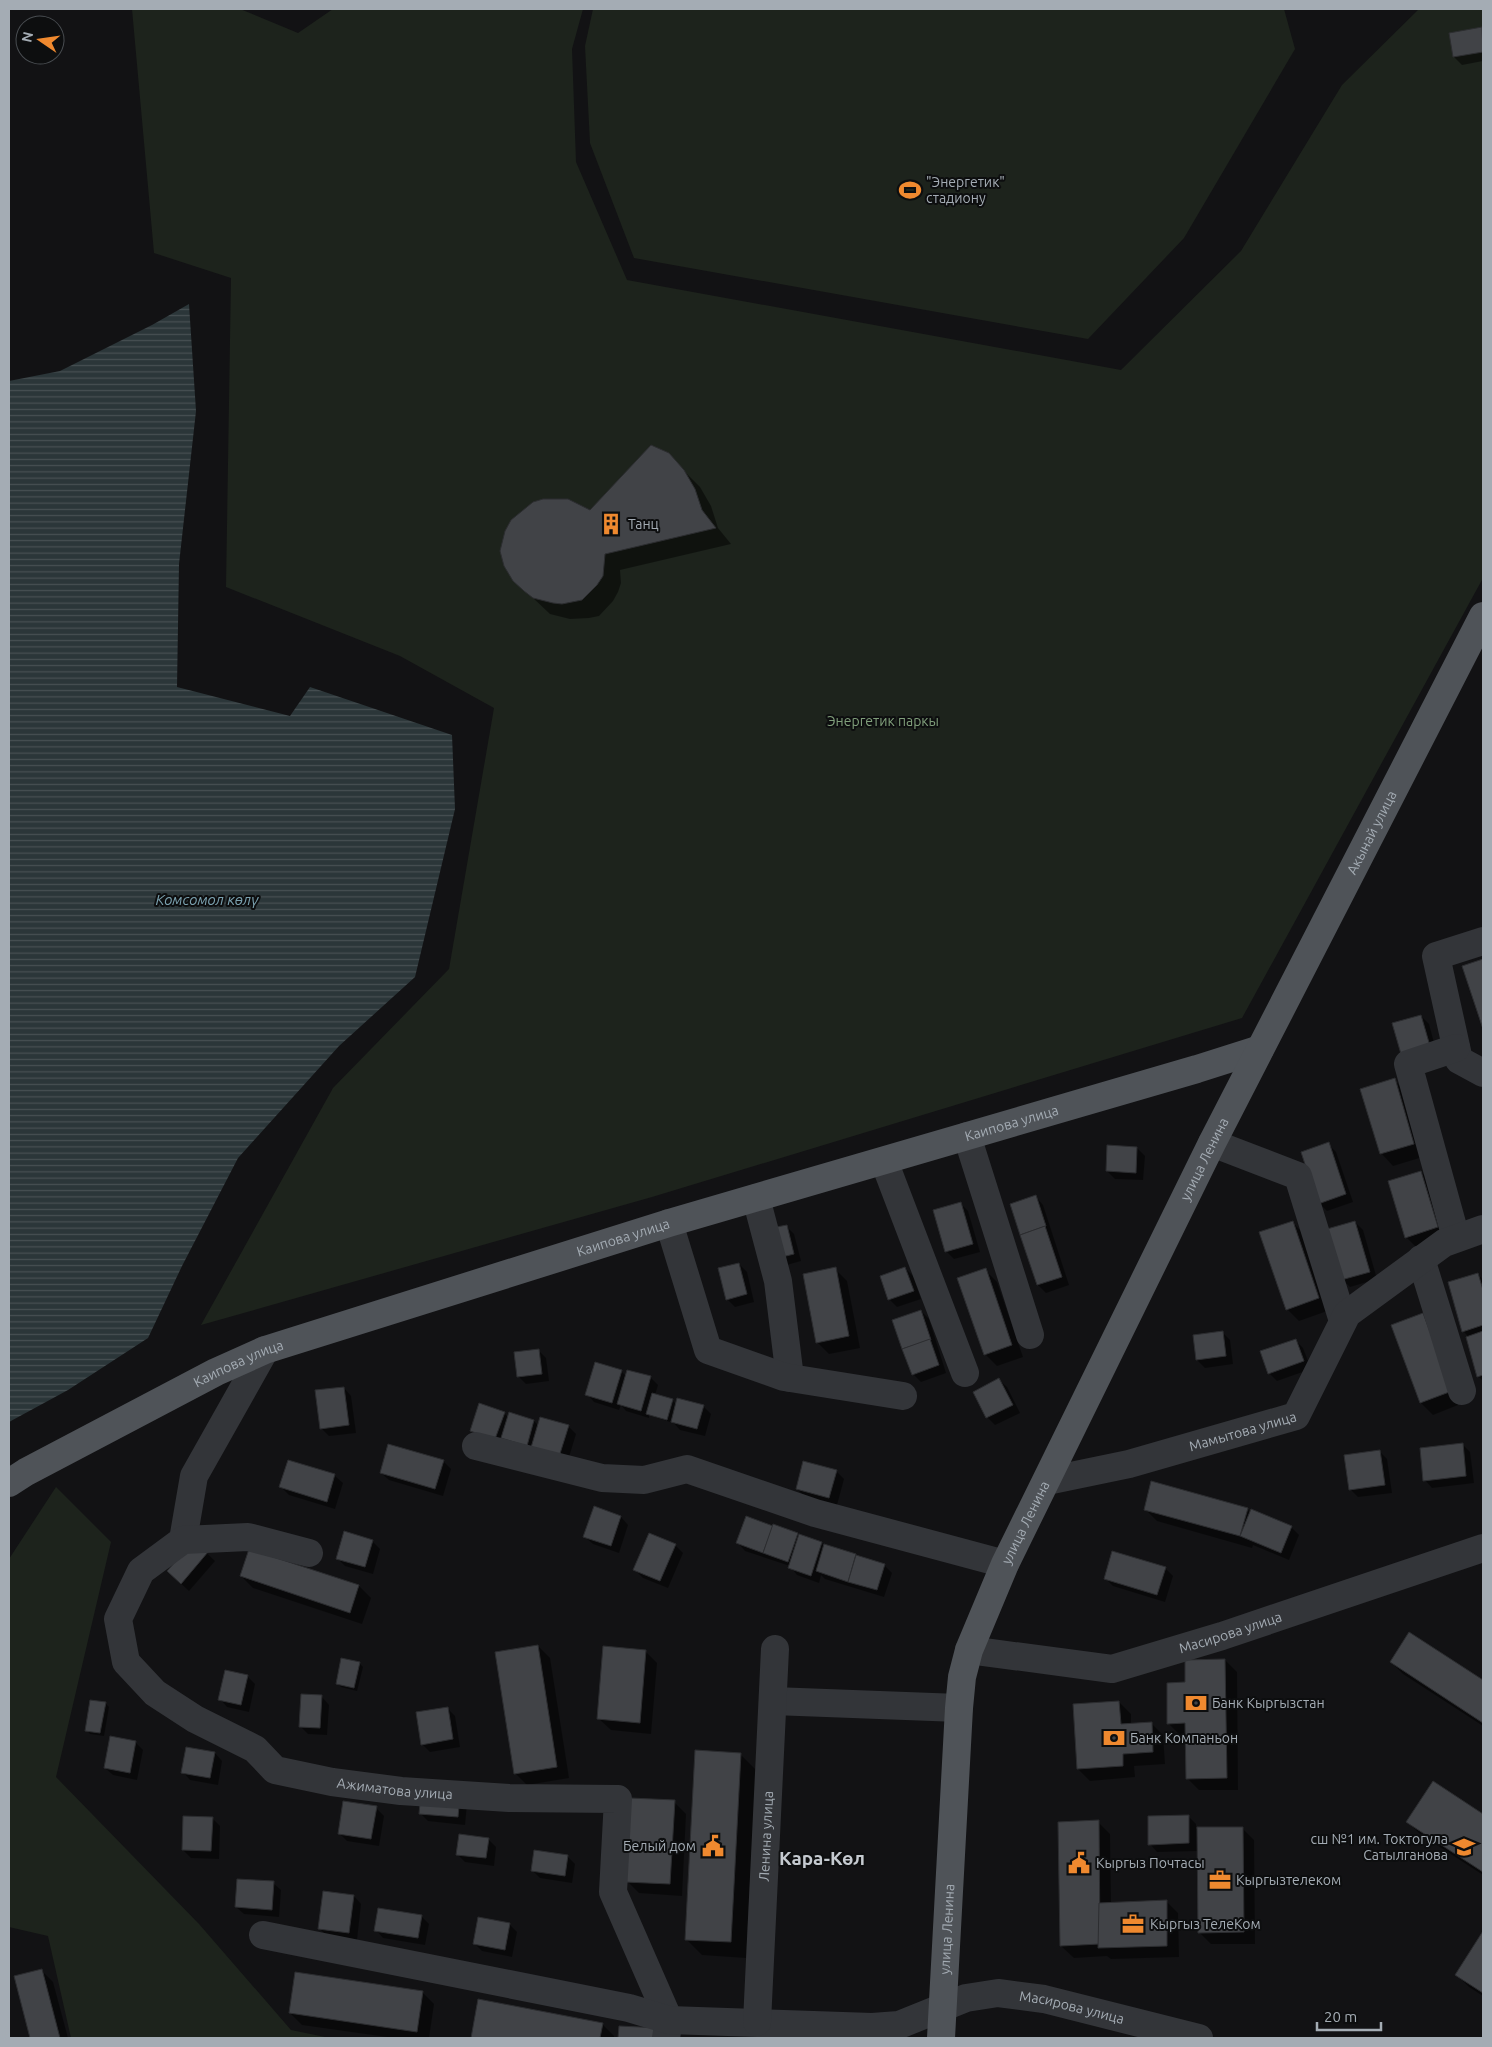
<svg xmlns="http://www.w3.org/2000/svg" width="1492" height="2047" viewBox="0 0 1492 2047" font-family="Ubuntu,sans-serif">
<defs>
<pattern id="water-rules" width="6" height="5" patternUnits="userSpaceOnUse" patternTransform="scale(1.25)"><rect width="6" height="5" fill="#2b3639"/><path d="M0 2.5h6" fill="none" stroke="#475053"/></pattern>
</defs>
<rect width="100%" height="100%" fill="#121214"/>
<g fill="#1d231c">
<polygon points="132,9 240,9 298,33 333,9 583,9 572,49 576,162 627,280 1121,370 1241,251 1342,85 1419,9 1483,9 1483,578 1242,1018 652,1197 201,1325 333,1088 449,969 494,708 400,656 226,587 231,278 154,253"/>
<polygon points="593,9 1284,9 1295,49 1184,238 1088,339 634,258 590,143 585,46"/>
<polygon points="56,1487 111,1542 56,1777 199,1924 291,2030 330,2038 71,2038 48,1936 9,1927 9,1559"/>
</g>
<polygon fill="url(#water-rules)" points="189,304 196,411 179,564 177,687 290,716 310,687 452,735 455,809 415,977 339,1046 238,1158 182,1266 148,1338 68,1390 9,1422 9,381 60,371 152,325"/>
<g fill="#0007">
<polygon points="1481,28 1483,30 1483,61 1462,65 1454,57"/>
<polygon points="668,455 700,487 711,506 718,528 731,544 620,570 621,583 618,592 613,601 599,616 589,618 570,619 550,614 514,580 534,503 555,499 567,500 591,511"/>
<polygon points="1483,960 1483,1025 1464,967"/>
<polygon points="1421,1016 1429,1024 1437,1054 1402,1054"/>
<polygon points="1394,1080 1406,1092 1426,1156 1393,1166 1381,1153"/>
<polygon points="1328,1144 1336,1152 1353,1202 1327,1211 1319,1203"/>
<polygon points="1137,1148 1145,1156 1143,1180 1115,1179 1107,1171"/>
<polygon points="1421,1172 1433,1184 1450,1239 1418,1249 1406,1237"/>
<polygon points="1036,1197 1043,1205 1069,1285 1046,1293 1038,1285 1012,1205"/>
<polygon points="960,1203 968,1211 980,1252 954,1259 946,1251"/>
<polygon points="1292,1222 1304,1234 1330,1310 1299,1321 1287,1309"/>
<polygon points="1355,1222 1363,1230 1377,1279 1350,1287 1342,1279"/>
<polygon points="786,1226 794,1234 801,1261 783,1266"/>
<polygon points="739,1264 747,1272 754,1302 735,1307 727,1299"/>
<polygon points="905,1268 913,1276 921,1299 897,1307 889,1299"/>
<polygon points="835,1269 847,1281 860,1348 829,1354 817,1342"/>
<polygon points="985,1270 997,1282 1023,1357 997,1366 985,1354"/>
<polygon points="1478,1274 1483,1280 1483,1381 1478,1376 1469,1337 1463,1331"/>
<polygon points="921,1311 929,1319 946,1373 921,1382 913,1374"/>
<polygon points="1422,1315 1434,1327 1463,1403 1433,1415 1421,1403"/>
<polygon points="1222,1332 1230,1340 1233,1364 1205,1368 1197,1360"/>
<polygon points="1295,1340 1303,1348 1311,1369 1277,1381 1269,1373"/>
<polygon points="539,1351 546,1358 549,1381 526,1384 518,1376"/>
<polygon points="621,1371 626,1376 650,1377 658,1385 655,1395 672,1400 677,1405 703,1406 711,1414 705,1436 680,1430 671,1420 670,1422 649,1415 649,1418 626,1411 621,1405 619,1410 594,1402 587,1394"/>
<polygon points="999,1380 1007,1387 1020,1413 995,1425 987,1417 975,1392"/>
<polygon points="344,1388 351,1396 356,1433 329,1436 321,1428"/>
<polygon points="504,1413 509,1418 534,1421 539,1426 568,1426 576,1434 566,1467 479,1438 471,1431"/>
<polygon points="1462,1444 1470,1452 1474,1483 1432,1488 1425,1480"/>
<polygon points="1379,1451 1387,1459 1392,1493 1358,1497 1351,1490"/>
<polygon points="289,1461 335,1476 343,1483 335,1509 289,1495 281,1487"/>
<polygon points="443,1461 451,1469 443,1496 389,1480 381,1473"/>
<polygon points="836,1471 844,1479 837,1505 805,1497 797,1489"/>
<polygon points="1145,1509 1247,1509 1251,1513 1291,1527 1299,1535 1289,1560 1253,1545 1252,1548 1157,1521"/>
<polygon points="621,1517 628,1525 619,1553 593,1544 585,1537"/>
<polygon points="797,1534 800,1537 884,1565 892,1573 884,1597 825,1579 821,1575 819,1583 797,1575 790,1566 745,1551 738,1543"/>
<polygon points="372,1541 380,1549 373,1574 345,1566 337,1558"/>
<polygon points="195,1542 215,1561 189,1591 176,1579"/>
<polygon points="675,1545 683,1553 668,1588 643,1578 635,1570"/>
<polygon points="1165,1568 1173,1576 1165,1602 1113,1586 1105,1578"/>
<polygon points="241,1576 359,1586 371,1598 362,1624 253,1588"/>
<polygon points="1409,1634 1483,1681 1483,1726 1403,1674 1391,1662"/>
<polygon points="538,1646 550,1658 569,1778 527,1785 515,1773"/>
<polygon points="645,1651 657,1663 651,1734 611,1730 598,1718"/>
<polygon points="1225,1660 1237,1672 1238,1790 1199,1790 1187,1778 1187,1735 1180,1735 1168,1723 1187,1684"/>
<polygon points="359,1663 363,1667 357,1691 341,1687 337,1683"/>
<polygon points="247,1676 255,1684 249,1712 227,1707 220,1699"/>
<polygon points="322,1697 329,1705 327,1735 308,1734 300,1726"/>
<polygon points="1119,1702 1131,1714 1131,1725 1151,1723 1163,1735 1165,1764 1134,1766 1135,1777 1090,1781 1078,1769"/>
<polygon points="105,1703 109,1707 104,1736 90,1734 87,1730"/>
<polygon points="447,1708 455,1716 460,1747 430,1752 422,1744"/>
<polygon points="135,1742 143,1750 137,1780 113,1775 105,1768"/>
<polygon points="215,1753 222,1761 218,1785 190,1780 183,1772"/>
<polygon points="740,1754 756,1770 746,1958 702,1955 686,1939"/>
<polygon points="1433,1783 1483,1815 1483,1875 1420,1834 1408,1822"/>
<polygon points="674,1802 686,1814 682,1896 639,1893 627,1881"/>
<polygon points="467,1804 465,1825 428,1821 420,1813"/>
<polygon points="376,1808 384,1816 379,1846 347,1841 339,1833"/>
<polygon points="1188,1816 1196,1824 1196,1829 1242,1828 1254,1840 1255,1944 1211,1944 1199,1932 1198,1851 1157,1852 1150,1844"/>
<polygon points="212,1818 220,1826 219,1859 191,1858 183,1850"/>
<polygon points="1098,1822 1110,1834 1111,1903 1166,1901 1178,1913 1179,1957 1111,1959 1107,1956 1074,1958 1061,1946"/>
<polygon points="488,1839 496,1847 494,1866 465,1862 457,1854"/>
<polygon points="567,1856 575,1864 572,1883 540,1878 532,1870"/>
<polygon points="273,1883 281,1890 279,1917 244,1914 236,1907"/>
<polygon points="354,1896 361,1904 357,1940 327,1936 319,1928"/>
<polygon points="421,1916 429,1924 425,1945 383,1938 376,1930"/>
<polygon points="509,1924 517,1932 512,1957 482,1951 475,1944"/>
<polygon points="1483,1933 1483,1996 1469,1987 1457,1975"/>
<polygon points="41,1970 53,1982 68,2038 31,2038 15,1977"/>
<polygon points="422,1992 434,2004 429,2038 394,2038 302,2025 290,2013"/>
<polygon points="479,2000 602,2024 614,2036 614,2038 472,2038"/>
</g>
<g fill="#414347" stroke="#2c2d30">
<polygon points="1482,27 1483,52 1453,57 1449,33"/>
<polygon points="651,445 669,453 684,470 695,489 702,510 716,528 605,554 603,576 597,585 582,600 562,604 553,603 533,598 524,591 513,581 504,566 500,551 505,531 511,520 533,502 543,499 568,499 590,510"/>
<polygon points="1483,959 1483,1029 1462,966"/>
<polygon points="1421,1015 1430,1046 1401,1054 1392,1023"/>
<polygon points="1395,1078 1414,1144 1380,1154 1360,1089"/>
<polygon points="1329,1142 1346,1194 1318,1204 1301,1152"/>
<polygon points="1107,1145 1137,1147 1136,1173 1106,1171"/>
<polygon points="1421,1171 1438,1227 1405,1238 1388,1181"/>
<polygon points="1036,1195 1046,1226 1020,1235 1010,1204"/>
<polygon points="961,1202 973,1244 945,1252 933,1210"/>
<polygon points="1293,1221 1319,1298 1286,1310 1259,1232"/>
<polygon points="1355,1221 1370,1272 1341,1280 1327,1229"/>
<polygon points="787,1225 794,1254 774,1259 766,1229"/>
<polygon points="1045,1226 1062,1277 1037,1285 1020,1235"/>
<polygon points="739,1263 747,1294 726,1300 718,1268"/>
<polygon points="836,1267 849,1336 816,1343 803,1274"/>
<polygon points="905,1267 914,1291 888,1300 880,1276"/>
<polygon points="986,1268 1012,1345 984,1355 957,1278"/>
<polygon points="1478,1273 1483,1290 1483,1325 1462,1332 1448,1282"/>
<polygon points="921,1310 931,1340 902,1349 892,1320"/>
<polygon points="1423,1313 1452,1391 1420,1403 1391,1325"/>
<polygon points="1223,1331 1226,1356 1196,1360 1193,1335"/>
<polygon points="1483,1331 1483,1375 1477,1377 1466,1337"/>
<polygon points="930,1339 939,1365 912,1375 902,1349"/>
<polygon points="1296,1339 1304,1361 1268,1374 1260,1351"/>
<polygon points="539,1349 542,1374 517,1377 514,1352"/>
<polygon points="595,1362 622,1370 612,1403 585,1395"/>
<polygon points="627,1370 651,1376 641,1411 617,1404"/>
<polygon points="999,1378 1013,1405 986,1418 973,1392"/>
<polygon points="344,1387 349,1425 320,1429 315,1390"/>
<polygon points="652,1393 673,1399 667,1420 646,1414"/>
<polygon points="677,1398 704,1405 697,1429 671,1422"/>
<polygon points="479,1403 505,1412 495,1439 470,1431"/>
<polygon points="509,1412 534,1420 527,1446 501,1438"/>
<polygon points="540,1417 569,1425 558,1460 530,1451"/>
<polygon points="1463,1443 1466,1476 1423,1481 1420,1448"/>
<polygon points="388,1444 444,1460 435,1489 380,1473"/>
<polygon points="1380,1450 1385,1485 1349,1490 1344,1455"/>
<polygon points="288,1460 335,1474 327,1502 279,1487"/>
<polygon points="803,1461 837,1470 829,1498 796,1489"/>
<polygon points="1151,1481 1248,1508 1240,1536 1144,1510"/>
<polygon points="594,1506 621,1516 611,1546 583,1537"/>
<polygon points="1251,1509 1292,1526 1281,1553 1240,1536"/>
<polygon points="746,1516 773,1526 763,1553 736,1543"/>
<polygon points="773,1524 798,1533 788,1562 763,1553"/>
<polygon points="344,1531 373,1540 365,1567 336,1559"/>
<polygon points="649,1533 676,1544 660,1581 633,1570"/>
<polygon points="799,1534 822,1542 811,1576 788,1568"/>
<polygon points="195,1540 208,1552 181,1584 167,1571"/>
<polygon points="824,1544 856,1554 848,1582 816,1571"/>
<polygon points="249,1549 359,1585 350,1613 240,1576"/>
<polygon points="1112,1551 1166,1567 1157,1595 1104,1579"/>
<polygon points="856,1555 885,1564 877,1590 848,1582"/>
<polygon points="1409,1632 1483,1680 1483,1723 1390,1662"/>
<polygon points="538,1645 557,1767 514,1774 495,1652"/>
<polygon points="603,1646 646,1650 640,1723 597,1719"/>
<polygon points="341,1658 360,1662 354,1688 336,1684"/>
<polygon points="1225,1659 1227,1778 1186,1779 1185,1723 1167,1724 1167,1683 1185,1682 1185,1660"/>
<polygon points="225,1670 248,1675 241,1705 218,1700"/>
<polygon points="301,1694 322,1695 320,1728 299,1727"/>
<polygon points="90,1700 106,1702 100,1733 85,1731"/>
<polygon points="1119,1701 1121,1724 1152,1722 1153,1752 1123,1754 1123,1766 1077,1769 1073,1704"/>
<polygon points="448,1707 453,1739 421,1745 416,1712"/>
<polygon points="110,1736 136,1741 130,1773 104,1768"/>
<polygon points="186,1747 215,1752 210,1778 181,1773"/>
<polygon points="695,1750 741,1753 731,1942 685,1940"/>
<polygon points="1433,1781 1483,1814 1483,1872 1406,1822"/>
<polygon points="421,1792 460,1795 458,1817 419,1814"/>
<polygon points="630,1798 675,1800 670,1884 625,1882"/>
<polygon points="343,1801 377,1806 371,1839 338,1834"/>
<polygon points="1189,1815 1189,1843 1148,1845 1148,1816"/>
<polygon points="183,1816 213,1817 211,1851 182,1850"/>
<polygon points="1099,1820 1100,1944 1060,1946 1058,1822"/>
<polygon points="1197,1827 1243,1827 1244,1932 1198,1933"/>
<polygon points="459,1834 489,1838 486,1858 456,1855"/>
<polygon points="534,1850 568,1855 565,1876 531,1871"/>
<polygon points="237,1879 274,1881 272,1910 235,1907"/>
<polygon points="323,1891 354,1895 349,1933 318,1929"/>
<polygon points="1167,1900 1167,1946 1098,1948 1099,1903"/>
<polygon points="378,1908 422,1915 418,1938 374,1931"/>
<polygon points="478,1917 510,1923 505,1950 473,1944"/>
<polygon points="1483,1931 1483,1993 1455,1975"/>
<polygon points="42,1969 60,2038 30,2038 14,1976"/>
<polygon points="295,1972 423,1991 417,2032 289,2013"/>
<polygon points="478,1999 603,2023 600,2038 471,2038"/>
<polygon points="619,2026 660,2028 657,2038 618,2038"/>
</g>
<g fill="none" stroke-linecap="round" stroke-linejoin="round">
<g stroke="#333539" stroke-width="28">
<polyline points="1483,941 1436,956 1459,1060 1483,1073"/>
<polyline points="967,1136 1030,1335"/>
<polyline points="1212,1143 1298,1176 1343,1321"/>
<polyline points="884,1161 965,1373"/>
<polyline points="756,1198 778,1281 790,1378"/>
<polyline points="669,1223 708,1350 784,1377 903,1396"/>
<polyline points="1456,1238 1408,1064 1456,1048"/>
<polyline points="1421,1259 1462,1391"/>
<polyline points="476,1446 602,1478 644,1480 687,1469 815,1513 1005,1564"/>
<path id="s1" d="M1047 1481 1129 1464 1296 1416 1347 1314 1444 1243 1483 1229"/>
<polyline points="183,1540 194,1476 265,1350"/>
<path id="s2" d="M309 1553 248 1537 183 1540 141 1571 118 1619 126 1662 155 1693 195 1719 255 1749 275 1770 332 1782 401 1791 509 1798 618 1799 613 1892 669 2020 666 2038"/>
<path id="s3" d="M969 1650 1112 1669 1222 1636 1483 1548"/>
<polyline points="773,1701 959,1708"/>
<path id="s4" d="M263 1935 629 2008 669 2020 872 2027 899 2025 966 1998 998 1993 1044 1999 1199 2038"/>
<path id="s5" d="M757 2022 775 1649"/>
</g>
<g stroke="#4f5358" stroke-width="28">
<path id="s6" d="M9 1483 26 1472 216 1372 265 1350 669 1223 1197 1069 1260 1049"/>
<path id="s7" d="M941 2038 959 1708 962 1677 969 1650 1005 1564 1212 1143 1483 616"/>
</g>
</g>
<defs>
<g id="stadium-bare" transform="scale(1.725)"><path d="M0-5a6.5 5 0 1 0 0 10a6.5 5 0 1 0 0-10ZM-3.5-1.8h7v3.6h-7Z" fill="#ef892f" stroke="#0d0e0f" stroke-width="2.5" paint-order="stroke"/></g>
<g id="building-bare" transform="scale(1.725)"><path d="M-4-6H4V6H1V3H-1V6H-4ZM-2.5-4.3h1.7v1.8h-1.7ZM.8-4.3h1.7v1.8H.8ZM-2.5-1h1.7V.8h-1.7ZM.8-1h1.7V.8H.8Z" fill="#ef892f" stroke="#0d0e0f" stroke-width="2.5" paint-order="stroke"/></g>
<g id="bank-bare" transform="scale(1.725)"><path d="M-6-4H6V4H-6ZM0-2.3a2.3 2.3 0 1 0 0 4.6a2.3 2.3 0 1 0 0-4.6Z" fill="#ef892f" stroke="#0d0e0f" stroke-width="2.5" paint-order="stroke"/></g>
<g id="civic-bare" transform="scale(1.725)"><path d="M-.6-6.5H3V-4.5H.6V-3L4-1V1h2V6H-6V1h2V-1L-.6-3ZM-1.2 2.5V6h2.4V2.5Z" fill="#ef892f" stroke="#0d0e0f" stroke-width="2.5" paint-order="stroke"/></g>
<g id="school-bare" transform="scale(1.725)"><path d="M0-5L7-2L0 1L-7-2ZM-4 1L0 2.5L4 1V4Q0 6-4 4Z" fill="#ef892f" stroke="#0d0e0f" stroke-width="2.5" paint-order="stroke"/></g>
<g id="office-bare" transform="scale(1.725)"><path d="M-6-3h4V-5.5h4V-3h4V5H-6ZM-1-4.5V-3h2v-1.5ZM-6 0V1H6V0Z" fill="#ef892f" stroke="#0d0e0f" stroke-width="2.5" paint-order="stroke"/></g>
</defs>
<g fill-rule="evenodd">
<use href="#stadium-bare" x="910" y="190"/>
<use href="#building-bare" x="611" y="524"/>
<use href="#bank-bare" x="1196" y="1703"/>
<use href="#bank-bare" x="1114" y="1738"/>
<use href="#civic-bare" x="713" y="1846"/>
<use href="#school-bare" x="1464" y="1847"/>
<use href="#civic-bare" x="1079" y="1863"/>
<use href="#office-bare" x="1220" y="1880"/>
<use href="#office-bare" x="1133" y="1924"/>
</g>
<g text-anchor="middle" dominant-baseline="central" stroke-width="4" stroke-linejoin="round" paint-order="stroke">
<g font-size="14" fill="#a4acb4" stroke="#0d0e0f" text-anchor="start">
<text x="926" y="182">"Энергетик"<tspan x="926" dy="16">стадиону</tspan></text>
<text x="628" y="524">Танц</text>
<text x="1212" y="1703">Банк Кыргызстан</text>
<text x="1130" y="1738">Банк Компаньон</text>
<text x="1448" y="1839" text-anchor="end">сш №1 им. Токтогула<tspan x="1448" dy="16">Сатылганова</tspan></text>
<text x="696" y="1846" text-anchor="end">Белый дом</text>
<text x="1096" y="1863">Кыргыз Почтасы</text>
<text x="1236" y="1880">Кыргызтелеком</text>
<text x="1150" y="1924">Кыргыз ТелеКом</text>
</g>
<g font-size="14" fill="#809f7b" stroke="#0d0e0f">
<text x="883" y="721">Энергетик паркы</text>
</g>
<g font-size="14" fill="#a4acb4" stroke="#0d0e0f">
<text stroke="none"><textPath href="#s7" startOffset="1301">Акынай улица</textPath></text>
<text stroke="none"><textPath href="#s6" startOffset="1069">Каипова улица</textPath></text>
<text stroke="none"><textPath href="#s7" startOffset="934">улица Ленина</textPath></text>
<text stroke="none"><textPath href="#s6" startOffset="664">Каипова улица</textPath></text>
<text stroke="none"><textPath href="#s6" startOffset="259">Каипова улица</textPath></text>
<text stroke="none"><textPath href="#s1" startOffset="202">Мамытова улица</textPath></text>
<text stroke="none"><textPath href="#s7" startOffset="529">улица Ленина</textPath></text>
<text stroke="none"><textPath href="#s3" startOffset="268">Масирова улица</textPath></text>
<text stroke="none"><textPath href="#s2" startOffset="585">Ажиматова улица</textPath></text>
<text stroke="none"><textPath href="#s5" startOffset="186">Ленина улица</textPath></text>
<text stroke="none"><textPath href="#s7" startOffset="109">улица Ленина</textPath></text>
<text stroke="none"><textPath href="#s4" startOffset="825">Масирова улица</textPath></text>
</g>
<g font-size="15" font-style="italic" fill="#7ba1af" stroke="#0d0e0f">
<text x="207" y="899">Комсомол көлү</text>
</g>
<g font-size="19" font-weight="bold" fill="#c5cad0" stroke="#0d0e0f">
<text x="822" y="1858">Кара-Көл</text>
</g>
</g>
<rect width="1492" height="2047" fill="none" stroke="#a4acb4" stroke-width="20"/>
<g transform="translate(40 40) rotate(283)"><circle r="24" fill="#0d0e0f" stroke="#494d51"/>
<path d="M0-4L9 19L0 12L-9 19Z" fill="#ef892f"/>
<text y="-8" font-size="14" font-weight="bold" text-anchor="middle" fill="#a4acb4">N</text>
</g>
<path d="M1317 2022v8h64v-8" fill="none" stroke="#a4acb4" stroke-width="2.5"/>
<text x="1324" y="2022" font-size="15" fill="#a4acb4" stroke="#0d0e0f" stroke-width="4" paint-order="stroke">20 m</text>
</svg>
